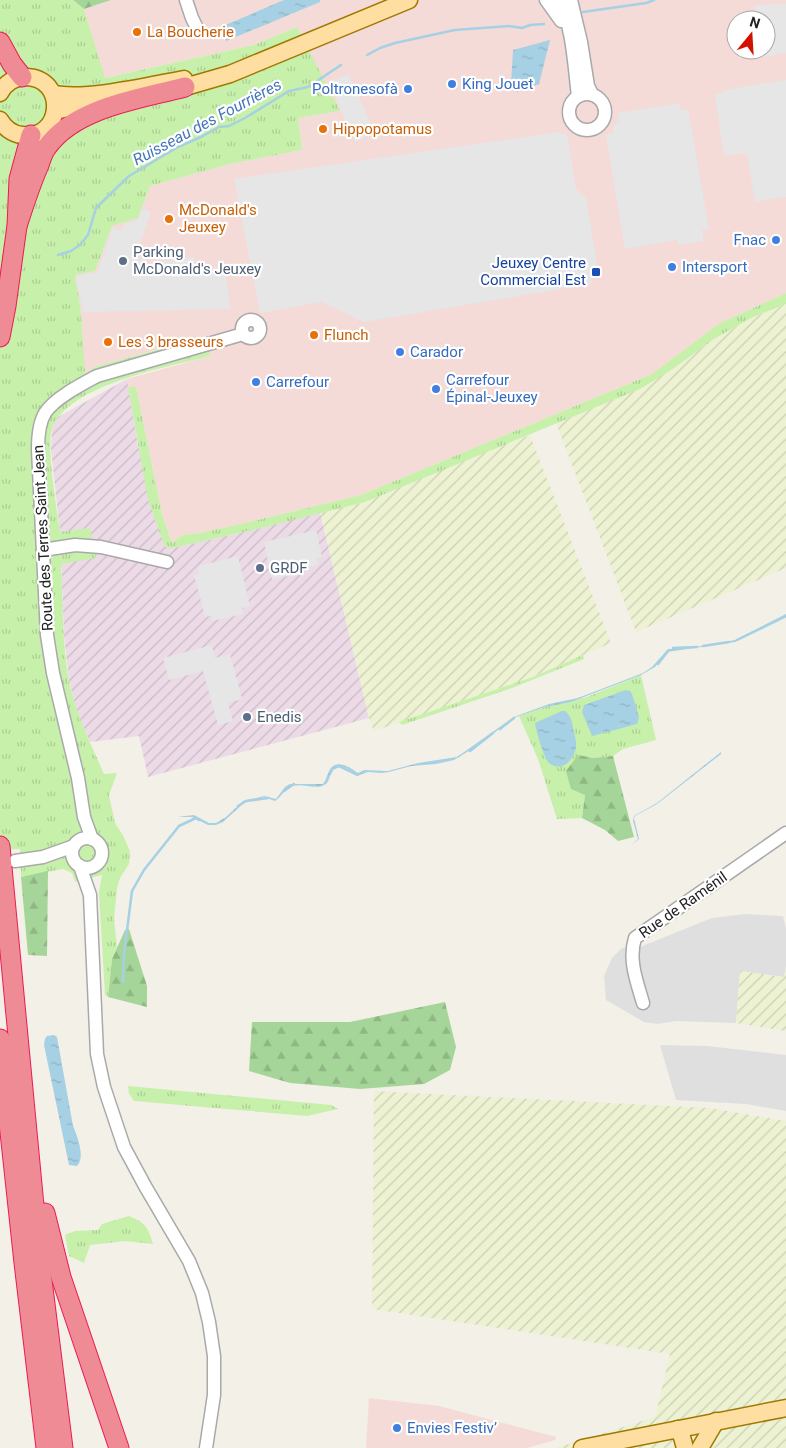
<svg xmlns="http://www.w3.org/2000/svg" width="786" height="1448" viewBox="0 0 786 1448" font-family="Roboto,sans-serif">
<defs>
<pattern id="industrial-furrows" width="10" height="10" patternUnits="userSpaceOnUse" patternTransform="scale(1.25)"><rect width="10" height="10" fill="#ecdae7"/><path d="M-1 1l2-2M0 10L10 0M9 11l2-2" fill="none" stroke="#cabbc6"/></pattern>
<pattern id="farmland-furrows" width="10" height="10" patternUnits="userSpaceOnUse" patternTransform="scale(1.25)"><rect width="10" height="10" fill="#edf2d3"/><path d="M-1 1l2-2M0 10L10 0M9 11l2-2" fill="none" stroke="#cbcfb5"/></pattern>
<pattern id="grass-tufts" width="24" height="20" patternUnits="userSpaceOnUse" patternTransform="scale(1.25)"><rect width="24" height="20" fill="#c7f0ab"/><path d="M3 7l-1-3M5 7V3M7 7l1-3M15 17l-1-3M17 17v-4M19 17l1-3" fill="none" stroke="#abce93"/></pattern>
<pattern id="forest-firs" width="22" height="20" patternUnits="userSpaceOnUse" patternTransform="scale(1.25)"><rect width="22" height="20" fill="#a6d59a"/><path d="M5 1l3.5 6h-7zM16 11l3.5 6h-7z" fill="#8fb784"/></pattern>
<pattern id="water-ripples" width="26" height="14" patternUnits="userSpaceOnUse" patternTransform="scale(1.25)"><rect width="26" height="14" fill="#a6d0e3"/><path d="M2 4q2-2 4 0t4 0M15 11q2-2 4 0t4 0" fill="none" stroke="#8fb2c2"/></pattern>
</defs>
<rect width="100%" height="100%" fill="#f3f0e8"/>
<g fill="#e0dfdf">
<polygon points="745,914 783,916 786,929 786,967 784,977 740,971 736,1023 676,1021 658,1024 644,1022 606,1000 604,976 612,958 622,948 640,947 712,918"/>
<polygon points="660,1045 707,1046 786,1055 786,1111 746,1104 676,1100"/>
</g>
<g fill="#f4dbd7" fill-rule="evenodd">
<path d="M111 0H786V293L720 323 652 374 361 495 240 524 200 533 182 535 172 543 162 514 136 387H128L127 379 210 356 204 337 97 366 84 373 81 313 75 275 95 271 112 226 138 218 150 186 230 164 302 150 298 118 339 111 297 27 254 45 104 78 84 9ZM736 20H766V50H736Z"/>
<polygon points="369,1398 439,1406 556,1437 555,1440 527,1448 366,1448"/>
</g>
<polygon fill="url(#industrial-furrows)" points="127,379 138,446 173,548 257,529 320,512 369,718 148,777 139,736 90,742 76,709 69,681 64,635 60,532 51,449 52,430 56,418"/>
<g fill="url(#farmland-furrows)">
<polygon points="786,304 786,568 636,632 556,423 674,368 714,339 753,317"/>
<polygon points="530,435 611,643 533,677 374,731 369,718 320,512 365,502 458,462"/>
<polygon points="786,967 786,1031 736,1023 740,971 784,977"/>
<polygon points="374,1091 709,1108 786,1121 786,1448 556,1448 655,1417 670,1354 372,1309"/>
</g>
<g fill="url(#grass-tufts)">
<path d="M0 0H73L84 9 105 78 254 45 297 27 340 111 298 118 302 150 230 164 150 186 138 218 112 226 95 271 75 275 81 313 85 373 97 366 205 337 210 356C169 367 68 384 52 429 46 446 57 511 60 532L90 528 96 558 61 564C63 603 62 643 69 682 76 714 91 744 104 774L117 773 109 795 115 823 124 837 130 852 129 864 120 878 117 888 114 919 117 947 112 959 108 997 105 995 99 892 102 875 75 882 72 873 63 869 21 877 20 849 0 850Z"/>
<polygon points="786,293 786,304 753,317 714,339 674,368 640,389 365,502 257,529 173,548 165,547 148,500 128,387 136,387 162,514 172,543 182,535 200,533 240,524 361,495 652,374 720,323"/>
<polygon points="583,655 584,659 512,688 402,725 399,722 533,677"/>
<polygon points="641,675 656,740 623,749 613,756 593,758 585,795 582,818 557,819 538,759 519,716 545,707 587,697"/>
<polygon points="128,1086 331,1105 338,1109 307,1116 134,1101 129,1094"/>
<path d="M129 1216C145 1223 148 1226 153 1244L125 1241 90 1245 84 1263 69 1256 65 1235 75 1231 98 1230 102 1224Z"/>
</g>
<g fill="url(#forest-firs)">
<polygon points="73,0 111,0 84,9"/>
<polygon points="578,755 593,758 613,756 634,837 618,841 605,830 582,818 585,795 571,789 566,771"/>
<polygon points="48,871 47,956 28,955 21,877"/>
<polygon points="129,929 147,986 147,1007 108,997 112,959 125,930"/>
<polygon points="445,1002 456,1047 450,1070 424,1084 360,1089 290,1083 249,1071 252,1022 350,1022"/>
</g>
<g fill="#e6e6e6">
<polygon points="786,4 786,53 762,57 761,50 766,50 766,20 756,20 754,5"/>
<polygon points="348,74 375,132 355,142 329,83"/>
<polygon points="786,80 786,197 755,202 747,153 724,156 715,95 730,89"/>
<polygon points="680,103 681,110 688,110 709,229 702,230 704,241 678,245 677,240 625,249 606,134 613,133 614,125 619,121 618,113"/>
<polygon points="560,132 561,134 567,133 576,189 586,198 597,264 591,284 364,322 322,302 260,313 234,179"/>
<polygon points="142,209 151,212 135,258 144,257 146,264 194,257 196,269 224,273 226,274 230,309 83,312 76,276 97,272 113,228 121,231 124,225 132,221 136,222"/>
<polygon points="316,530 322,557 317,558 318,565 292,571 293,575 272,579 264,542"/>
<polygon points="238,556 250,606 242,608 243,614 212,621 211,616 205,617 194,575 199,574 198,566"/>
<polygon points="212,645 215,658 230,654 242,699 228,703 233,721 218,725 203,671 169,680 163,658"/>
</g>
<g fill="url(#water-ripples)">
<polygon points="284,0 320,0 320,2 226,41 221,27"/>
<polygon points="550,40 539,84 518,92 513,91 511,84 513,50"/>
<path d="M786 614V616L735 642 667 652 655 667 641 675 571 702 545 707 516 717 472 749 454 760 436 764 411 766 389 772 382 773 368 772 359 775C344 767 336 758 329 779 328 781 327 784 324 785 317 790 302 783 293 786 285 787 282 797 275 801L264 797 245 802 223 822 216 825H208L192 817H177L194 815 209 823H216L226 817 243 801 264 796 276 799 285 787 290 784H323C327 779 327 773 331 768 338 759 351 768 358 773L364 770 388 771 418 763 457 757 514 717 549 704 578 698 643 673 652 667 668 649 690 648 735 640Z"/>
<polygon points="626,690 630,691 632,694 639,717 637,724 592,736 582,712 584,705"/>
<path d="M562 711H565C571 716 572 721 573 728 574 733 577 741 576 747 574 760 562 773 549 763 544 758 536 731 535 723Z"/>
<polygon points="721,752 721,754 657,804 635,816 634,818 639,839 630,846 638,839 633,821 634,816 657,803"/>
<path d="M54 1035 57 1037 73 1126C77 1135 86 1158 77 1166L69 1165 44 1045 45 1039 47 1036Z"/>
</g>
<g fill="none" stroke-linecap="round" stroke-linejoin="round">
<g stroke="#a6d0e3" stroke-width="2.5">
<polyline points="583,12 646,3 654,0"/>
<polyline points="367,55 380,48 395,43 455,30 509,26 522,28 530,25 544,24"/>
<polyline points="58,255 71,251 80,245 88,235 96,208 129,176 178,147 201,137 219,127 229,126 245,118 289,91 308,87 341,65"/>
<polyline points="737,640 786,616"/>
<polyline points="703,646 729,642"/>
<polyline points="673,648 697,647"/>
<polyline points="658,664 668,651"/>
<polyline points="500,729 514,718"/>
<polyline points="470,751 493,733"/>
<polyline points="330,774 332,769 339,766 358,775"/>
<polyline points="284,791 294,784"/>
<polyline points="238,806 246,801 268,798"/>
<polyline points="123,982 124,954 132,891 144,870 179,826 196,818 199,820"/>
</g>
<g stroke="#a9a9a9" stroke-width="15">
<g id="minor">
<polyline points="186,0 192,18 198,30"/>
<polyline points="546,0 561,21"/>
<path d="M559 0C573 28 574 64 578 96"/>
<polyline points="571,0 581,42 588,86 592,94"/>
<circle cx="587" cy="112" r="18"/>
<circle cx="251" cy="329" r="9"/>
<polyline points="43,550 75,545 101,547 167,562"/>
<circle cx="87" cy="853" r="15"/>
<path d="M92 839 84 817 78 778 53 673 47 635 38 449C38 437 39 423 45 413 55 398 82 384 97 376L243 334"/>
<polyline points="15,861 43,857 74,846"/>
<polyline points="80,866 90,895 97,1054 104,1087 124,1147 145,1186 189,1261 202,1293 209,1322 214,1356 214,1395 206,1448"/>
<path d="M643 1003C637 982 628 960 635 938L786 833"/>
</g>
</g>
<g stroke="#a07800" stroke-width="19">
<g id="major">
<polyline points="173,88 185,87 230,74 409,0"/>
<path d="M0 93C5 83 15 77 25 77 68 77 63 141 22 135 12 134 4 127 0 120"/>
<path d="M53 94C90 100 146 86 184 79"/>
<polyline points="55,111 119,97"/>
<polyline points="678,1429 682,1437 685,1448"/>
<polyline points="582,1448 786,1408"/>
<polyline points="700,1448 716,1421"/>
</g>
</g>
<g stroke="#ea1c52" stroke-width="21">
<g id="highway">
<polyline points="0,42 12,64 22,77"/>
<path d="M17 226C24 205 30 185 39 165 41 159 43 152 47 147 76 107 140 99 185 87"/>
<polyline points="0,337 6,306 17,226 19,179 31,135"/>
<polyline points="0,846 38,1248 63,1448"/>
<polyline points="0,1039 24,1263 46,1448"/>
<polyline points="45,1213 61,1277 119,1448"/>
</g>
</g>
<use href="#minor" stroke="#fff" stroke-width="12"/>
<use href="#major" stroke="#ffdea1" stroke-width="16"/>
<use href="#highway" stroke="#ef8b95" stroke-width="19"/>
</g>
<g fill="#e8710a" stroke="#fff" stroke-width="2">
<circle cx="137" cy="32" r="5"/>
<circle cx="323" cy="129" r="5"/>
<circle cx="169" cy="219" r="5"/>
<circle cx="314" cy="335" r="5"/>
<circle cx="108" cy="342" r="5"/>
</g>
<g fill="#3f7fe0" stroke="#fff" stroke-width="2">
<circle cx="452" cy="84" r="5"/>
<circle cx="408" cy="89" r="5"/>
<circle cx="776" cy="240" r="5"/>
<circle cx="672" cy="267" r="5"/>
<circle cx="400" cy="352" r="5"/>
<circle cx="256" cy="382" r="5"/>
<circle cx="436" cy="389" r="5"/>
<circle cx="397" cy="1428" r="5"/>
</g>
<g fill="#5c6f8a" stroke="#fff" stroke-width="2">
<circle cx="123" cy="261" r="5"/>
<circle cx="260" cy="568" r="5"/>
<circle cx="247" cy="717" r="5"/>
</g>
<rect fill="#1a4fb4" stroke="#fff" stroke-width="2" x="591" y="267" width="10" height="10" rx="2.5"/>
<g text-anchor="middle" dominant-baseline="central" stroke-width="4.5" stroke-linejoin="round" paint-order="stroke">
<g font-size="15" fill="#c56008" stroke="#fff" text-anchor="start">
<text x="147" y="32">La Boucherie</text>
<text x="333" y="129">Hippopotamus</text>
<text x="179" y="210">McDonald's<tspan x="179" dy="17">Jeuxey</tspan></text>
<text x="324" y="335">Flunch</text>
<text x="118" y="342">Les 3 brasseurs</text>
</g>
<g font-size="15" fill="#366cbe" stroke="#fff" text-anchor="start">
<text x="462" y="84">King Jouet</text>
<text x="398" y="89" text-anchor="end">Poltronesofà</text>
<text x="766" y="240" text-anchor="end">Fnac</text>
<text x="682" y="267">Intersport</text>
<text x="410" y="352">Carador</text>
<text x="446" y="380">Carrefour<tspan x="446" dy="17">Épinal-Jeuxey</tspan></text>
<text x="266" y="382">Carrefour</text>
<text x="407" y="1428">Envies Festiv’</text>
</g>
<g font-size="15" fill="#4e5e75" stroke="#fff" text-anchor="start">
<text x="133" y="252">Parking<tspan x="133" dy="17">McDonald's Jeuxey</tspan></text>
<text x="270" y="568">GRDF</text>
<text x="257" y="717">Enedis</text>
</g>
<g font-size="15" fill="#164399" stroke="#fff" text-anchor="end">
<text x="586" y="263">Jeuxey Centre<tspan x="586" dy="17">Commercial Est</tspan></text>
</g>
<g font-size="15" fill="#222" stroke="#fff">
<text transform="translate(43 538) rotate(-93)">Route des Terres Saint Jean</text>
<text transform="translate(683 905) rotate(-35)">Rue de Raménil</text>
</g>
<g font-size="16" font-style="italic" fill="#4576bb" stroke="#fff">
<text transform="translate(207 122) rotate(-28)">Ruisseau des Fourrières</text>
</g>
</g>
<g transform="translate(751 35) rotate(18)"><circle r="24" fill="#ffffff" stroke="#a7a7a7"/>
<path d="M0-4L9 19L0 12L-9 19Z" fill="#d41100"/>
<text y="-8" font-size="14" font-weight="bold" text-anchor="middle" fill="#222222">N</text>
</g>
</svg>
